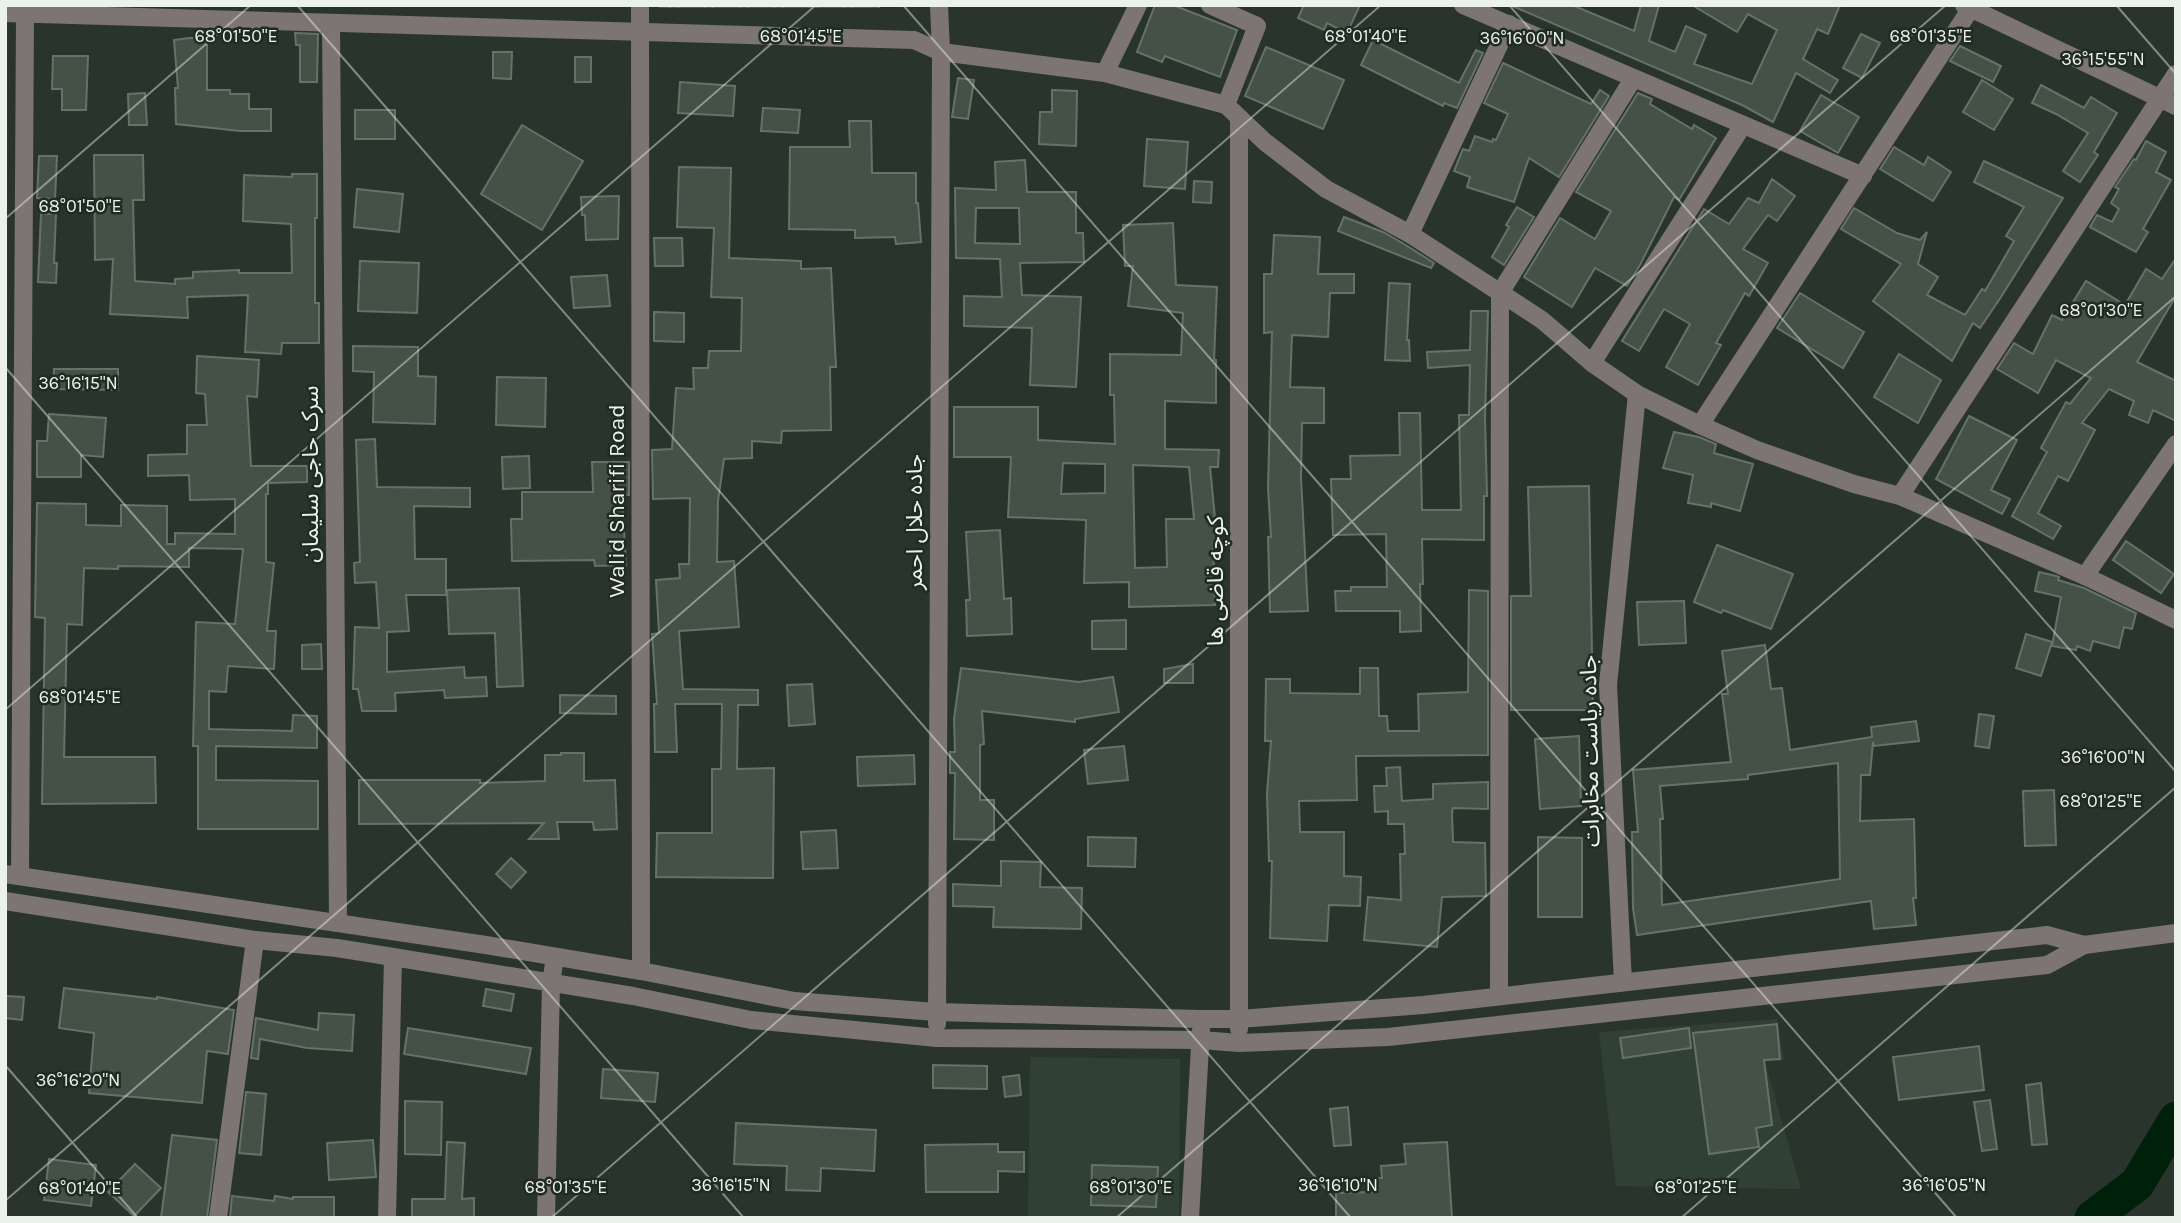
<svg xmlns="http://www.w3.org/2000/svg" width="2181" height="1223" viewBox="0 0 2181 1223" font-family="Karla,'Noto Sans Arabic',sans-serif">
<defs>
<pattern id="park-crowns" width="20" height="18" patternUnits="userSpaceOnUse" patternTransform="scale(1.75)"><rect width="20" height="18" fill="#80424c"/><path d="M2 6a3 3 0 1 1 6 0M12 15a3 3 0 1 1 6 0" fill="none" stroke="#925e66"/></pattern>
</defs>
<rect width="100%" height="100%" fill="#29352c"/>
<g fill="#304133">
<polygon points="1777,1019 1784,1060 1765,1062 1801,1189 1616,1186 1599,1032"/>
<polygon points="1030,1057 1180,1059 1179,1218 1028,1218"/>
</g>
<rect fill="url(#park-crowns)" x="659" y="5" width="221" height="3"/>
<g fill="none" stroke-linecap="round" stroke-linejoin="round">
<polyline stroke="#00200a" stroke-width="35" points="2092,1218 2137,1184 2176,1119"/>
</g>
<g fill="#455047" stroke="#667268" stroke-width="2" fill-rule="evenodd">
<polygon points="1155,5 1173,5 1237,30 1220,77 1165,56 1162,62 1137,52"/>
<polygon points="1304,5 1360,5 1347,33 1327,23 1324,30 1298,18"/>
<polygon points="1510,5 1572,5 1634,31 1641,5 1659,5 1649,41 1675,52 1686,26 1706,35 1694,64 1752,84 1777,30 1748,14 1737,32 1692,5 1840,5 1828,34 1817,29 1803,59 1838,80 1830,93 1796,73 1773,122 1742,105"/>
<polygon points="295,33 318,34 317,82 300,82 300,45 296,45"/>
<polygon points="1861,34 1880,43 1862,78 1843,68"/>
<polygon points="189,38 207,38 207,90 230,90 230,94 249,94 249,109 271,109 271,131 240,131 176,124 175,88 178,88 174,40"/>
<polygon points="1373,40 1459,83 1476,50 1483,53 1457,108 1444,103 1443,106 1361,65"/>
<polygon points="1960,46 2001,66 1993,82 1950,61"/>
<polygon points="1266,47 1344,80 1323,129 1245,96"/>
<polygon points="493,52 512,52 511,79 493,78"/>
<polygon points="53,56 88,56 86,110 62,110 62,89 52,89"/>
<rect x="575" y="57" width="16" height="25"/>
<polygon points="1503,63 1591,104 1600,90 1609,96 1559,177 1529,158 1514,202 1467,187 1470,177 1454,171 1463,149 1469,151 1475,136 1492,142 1493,139 1496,140 1508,114 1484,103"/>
<polygon points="958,78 974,80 968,119 952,117"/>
<polygon points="1982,80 2013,99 1994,130 1963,112"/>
<polygon points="680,82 735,86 733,116 678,113"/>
<polygon points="2041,85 2084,108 2091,97 2117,113 2094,152 2098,155 2080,182 2063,171 2088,133 2056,114 2032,103"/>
<polygon points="1052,90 1077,91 1076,146 1039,144 1040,112 1052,112"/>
<polygon points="145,93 147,125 129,125 128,94"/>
<polygon points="1638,93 1652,99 1650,104 1692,129 1694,125 1716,138 1679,200 1674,197 1640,265 1627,286 1595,268 1572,307 1524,277 1560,218 1595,239 1611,211 1576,192"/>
<polygon points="1821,95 1859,117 1838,153 1800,131"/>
<polygon points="763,108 800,110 798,133 761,131"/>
<rect x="355" y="110" width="40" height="29"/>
<polygon points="849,121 871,121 872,173 916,173 916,203 918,203 921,242 896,244 895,237 855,238 855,230 789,229 790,147 850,147"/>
<polygon points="522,125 583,161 542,230 481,194"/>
<polygon points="1147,139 1188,142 1185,189 1144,186"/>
<polygon points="2146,141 2166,152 2156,172 2171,180 2143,229 2148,232 2136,252 2090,227 2097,215 2112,222 2119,209 2111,203 2119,189 2115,187 2134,159 2136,160"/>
<polygon points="1894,147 1924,165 1928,157 1951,172 1933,201 1880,169"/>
<polygon points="94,155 143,155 144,200 133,200 135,281 175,284 175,279 193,278 193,272 239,270 239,273 292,273 291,224 243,221 244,175 292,177 292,174 317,174 317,218 315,218 315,303 319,303 319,343 282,343 281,354 245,352 248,295 187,297 188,318 110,314 113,259 95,260"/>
<polygon points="39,156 57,156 55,199 37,198"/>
<path d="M1025 160 1027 192H1076V233H1083L1084 262 1020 263 1022 295 1081 297 1076 387 1030 385 1032 328 964 326V296L1002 297 1000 259 956 258 955 188 996 190 995 162ZM976 208H1019L1020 244 975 243Z"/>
<polygon points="1984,161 2063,198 2001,297 1980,328 1973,323 1952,361 1873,301 1901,264 1841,229 1854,208 1897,233 1920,240 1927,232 1918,264 1938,277 1927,295 1965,315 1982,289 1985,291 2014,241 2006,236 2024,207 1974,182"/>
<polygon points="679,167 731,168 729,258 801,261 801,269 831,268 836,367 830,367 831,430 782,431 781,443 752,441 752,458 724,459 718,501 717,562 734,561 739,627 679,631 683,689 758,690 758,705 738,705 737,769 774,768 773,878 656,877 657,833 712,833 712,769 721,769 722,704 675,704 677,752 655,752 654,704 657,704 652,634 659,633 656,580 680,578 679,564 689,564 690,498 653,499 652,450 672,449 676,388 694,389 693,368 708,368 709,351 741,351 742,298 711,297 714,228 677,227"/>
<polygon points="1772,179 1795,196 1777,221 1768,215 1743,249 1768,263 1749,296 1745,293 1716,343 1721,345 1698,385 1666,367 1690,324 1664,309 1639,351 1622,341 1704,209 1729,224 1748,198 1759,203"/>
<polygon points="1194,181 1212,182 1211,203 1193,202"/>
<polygon points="357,189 403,194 399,232 354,227"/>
<polygon points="619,196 618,239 586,240 585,215 582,215 581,197"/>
<polygon points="1517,207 1534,217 1504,265 1492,257 1509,227 1506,225"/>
<polygon points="41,214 56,214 54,263 57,263 56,283 38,282"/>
<polygon points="1344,217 1383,232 1404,244 1434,263 1431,268 1338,231"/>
<path d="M1173 223 1176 285 1217 287 1214 360H1216V403L1165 401V449L1219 450 1218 467H1210L1215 518 1216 543H1213L1215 605 1129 607V582L1084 583 1086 520 1008 517 1011 457H954V407H1038V440L1115 444 1114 395H1110V354L1181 355 1183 313 1128 306 1133 266H1125L1123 225ZM1063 463 1105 464V493L1061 494ZM1133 465 1189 467 1194 519H1166L1167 567 1135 568Z"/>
<polygon points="1274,235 1320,237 1318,274 1354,274 1354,293 1330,293 1328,337 1292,335 1290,387 1324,388 1324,423 1302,423 1301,477 1308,611 1270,612 1268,537 1271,537 1268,488 1272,332 1264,333 1264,274 1272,274"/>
<polygon points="654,238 682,238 683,266 655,266"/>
<polygon points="2176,258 2176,296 2137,362 2176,381 2176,421 2153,410 2148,423 2129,415 2134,401 2109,389 2082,423 2095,430 2068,481 2058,476 2038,513 2061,526 2053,539 2012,516 2047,452 2041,448 2066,402 2070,404 2091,378 2056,360 2038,393 1997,369 2014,343 2033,354 2052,315 2062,320 2086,281 2125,305 2146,269 2162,279"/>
<polygon points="360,261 419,263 417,313 358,311"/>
<polygon points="607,275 610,306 574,308 571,277"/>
<polygon points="1389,283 1410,284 1407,340 1409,340 1410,361 1385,360"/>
<polygon points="1800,293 1864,332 1843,368 1777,328"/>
<polygon points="1471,311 1488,311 1485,417 1487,496 1484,496 1484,540 1422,539 1423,584 1420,584 1421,631 1400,632 1400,611 1336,611 1335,591 1351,591 1351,587 1387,587 1386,534 1333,535 1331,479 1351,479 1350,456 1400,455 1399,413 1420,413 1422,510 1461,510 1459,415 1469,415 1470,365 1428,368 1427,352 1470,350"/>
<polygon points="654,312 684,313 684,342 654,341"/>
<polygon points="353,346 418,347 418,376 436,377 435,424 373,422 374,372 353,371"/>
<polygon points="1899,354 1941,380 1918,423 1874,397"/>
<polygon points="197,356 259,360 257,397 247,396 251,466 307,466 307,482 268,483 268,494 266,494 266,562 274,563 267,631 276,631 274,669 228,666 226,692 209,691 209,729 292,731 293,715 317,716 317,748 216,746 216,780 318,781 318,829 198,829 198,746 193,746 196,622 235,624 243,549 189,548 189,567 118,566 118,569 84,568 82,625 67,624 64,757 155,757 156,803 42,804 45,618 35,617 37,503 86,504 86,525 121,526 121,505 167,506 167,544 175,544 175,533 235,534 235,499 190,500 189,475 148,476 148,455 187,454 187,425 207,425 205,394 196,393"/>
<polygon points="54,369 118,369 118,390 53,389"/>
<polygon points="497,377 546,378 545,427 496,425"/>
<polygon points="49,414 106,418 103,457 81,455 81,477 37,477 37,441 47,441"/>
<polygon points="1969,416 2017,440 1991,490 2010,499 2002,514 1936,479"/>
<polygon points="1674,432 1699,437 1716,444 1714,453 1753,464 1740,511 1711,503 1711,507 1688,503 1693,475 1663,468"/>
<polygon points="375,439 377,487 470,488 470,507 414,506 415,559 446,559 446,595 406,595 409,631 387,632 387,672 464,667 465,678 486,677 487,696 445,698 444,690 395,693 396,711 362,711 358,689 353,689 355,627 379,628 376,582 355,583 354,563 360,562 356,440"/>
<polygon points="529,456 530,488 503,489 502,457"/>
<polygon points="592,462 629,462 629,495 622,495 626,565 595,566 594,560 512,561 511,519 522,519 522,492 593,492"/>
<polygon points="1589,486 1593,710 1511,710 1511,596 1531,596 1528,487"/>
<polygon points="1000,530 1004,599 1011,598 1012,634 967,636 966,600 970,600 966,532"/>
<polygon points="2126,541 2174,574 2161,593 2113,560"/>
<polygon points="1717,545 1793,574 1771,629 1723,610 1721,613 1694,602"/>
<polygon points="2039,572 2056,576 2059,577 2058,580 2084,588 2136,613 2132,629 2124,627 2119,648 2093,641 2090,651 2077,646 2076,650 2052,646 2061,597 2035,591"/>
<polygon points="519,588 523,686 497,687 495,633 449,634 447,590"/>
<polygon points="1469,590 1488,591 1488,755 1356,756 1357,800 1299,801 1300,832 1344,832 1344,876 1361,877 1360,906 1329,905 1327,941 1270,938 1272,861 1269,861 1267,794 1271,741 1265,741 1266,679 1290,679 1290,693 1360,694 1360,668 1378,668 1379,716 1387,716 1388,731 1419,731 1418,694 1468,692"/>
<polygon points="1684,601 1686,643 1639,645 1637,602"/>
<polygon points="1126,620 1126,649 1092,649 1092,621"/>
<polygon points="2026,634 2052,642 2041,676 2016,668"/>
<polygon points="321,644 322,669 302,669 302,645"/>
<path d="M1765 645 1771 689 1782 688 1790 750 1872 737 1871 727 1916 721 1919 741 1874 746 1873 742 1870 775H1861L1860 821 1914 819 1916 898H1913L1916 925 1874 929 1871 901 1637 935 1633 908 1632 832H1638L1633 770 1731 762 1722 694H1728L1722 651ZM1838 763 1840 879 1662 905 1660 819H1663L1660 786 1748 779V775Z"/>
<polygon points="1193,664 1193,683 1164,683 1164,669"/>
<polygon points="961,668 1079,682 1113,677 1119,712 1075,719 1075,722 982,711 984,744 980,745 980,800 994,800 994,840 954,839 955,773 950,773 950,752 955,752 954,719"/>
<polygon points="812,684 815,724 789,726 787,685"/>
<polygon points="560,695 616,696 616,714 560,713"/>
<polygon points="1979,714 1994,716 1989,748 1975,746"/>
<polygon points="1579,736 1581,806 1540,809 1535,739"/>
<polygon points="1124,746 1128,780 1088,784 1084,750"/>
<polygon points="561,753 584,753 584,781 615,780 617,829 594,830 593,822 557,822 559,839 529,839 544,823 359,824 359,780 480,780 480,783 545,781 545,755 561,755"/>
<polygon points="914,755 915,784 858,786 857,757"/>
<polygon points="1400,767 1402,801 1433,799 1433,784 1488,782 1488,809 1453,808 1452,813 1453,842 1485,843 1486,896 1442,897 1437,947 1364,940 1368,897 1401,900 1400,854 1405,854 1404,824 1388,824 1388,811 1375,812 1374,786 1387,786 1386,768"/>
<polygon points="2054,790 2056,845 2025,846 2023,791"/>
<polygon points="836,830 838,868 803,869 801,832"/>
<polygon points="1088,837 1136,838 1135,867 1088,866"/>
<polygon points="1538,837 1582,838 1582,917 1538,917"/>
<polygon points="511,858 526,872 511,888 496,874"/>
<polygon points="1001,861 1041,862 1040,887 1082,888 1081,929 993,927 994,907 953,906 953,884 1001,886"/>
<polygon points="64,988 157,999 157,997 234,1010 228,1054 207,1051 202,1103 89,1093 94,1033 59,1028"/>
<polygon points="486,989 514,994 511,1011 483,1006"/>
<polygon points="5,996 24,997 22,1020 5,1018"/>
<polygon points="319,1013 354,1015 352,1051 307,1048 260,1039 258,1059 251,1058 256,1018 318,1030"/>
<polygon points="1777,1024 1780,1059 1764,1060 1772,1125 1756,1128 1759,1147 1709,1154 1693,1033"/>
<polygon points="408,1028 531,1048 526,1074 404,1054"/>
<polygon points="1689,1028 1691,1048 1623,1058 1620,1038"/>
<polygon points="1979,1046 1984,1090 1899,1100 1893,1057"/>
<polygon points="933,1065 987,1066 987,1089 933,1088"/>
<polygon points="603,1069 658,1073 655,1102 601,1098"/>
<polygon points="1019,1075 1021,1095 1005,1097 1003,1077"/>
<polygon points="2041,1083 2047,1144 2032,1145 2026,1085"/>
<polygon points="246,1092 266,1094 261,1155 239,1153"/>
<polygon points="1990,1100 1997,1149 1982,1151 1974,1102"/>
<polygon points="405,1101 442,1102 441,1155 405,1154"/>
<polygon points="1348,1107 1351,1145 1334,1146 1330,1109"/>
<polygon points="736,1123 876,1130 874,1171 821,1168 820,1191 786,1190 787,1166 734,1164"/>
<polygon points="172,1135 217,1140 207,1218 161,1218"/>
<polygon points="373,1140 376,1177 329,1180 327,1143"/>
<polygon points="447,1142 465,1143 462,1199 474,1198 474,1218 412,1218 412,1199 445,1199"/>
<polygon points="1447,1142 1452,1218 1336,1218 1336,1193 1375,1192 1374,1178 1382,1178 1381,1166 1406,1164 1404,1144"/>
<polygon points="998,1144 998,1152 1024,1152 1024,1172 998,1171 998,1192 926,1192 925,1145"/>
<polygon points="49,1159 96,1165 91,1206 44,1200"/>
<polygon points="135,1164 161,1188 134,1216 108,1192"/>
<polygon points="1092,1165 1158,1167 1156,1207 1091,1205"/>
<polygon points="232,1196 274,1201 275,1196 293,1199 293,1197 334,1197 334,1218 230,1218"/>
</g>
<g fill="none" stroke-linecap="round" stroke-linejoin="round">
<g stroke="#7c7475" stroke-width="18">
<polyline points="640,5 641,971"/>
<polyline points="1210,5 1257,26 1226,105 1265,142 1326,189 1410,234 1542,320 1592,363 1637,394 1700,425 1757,450 1854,484 1900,496 2085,576 2176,620"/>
<polyline points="1463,5 1863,176"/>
<polyline points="1964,5 2176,106"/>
<polyline points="5,13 914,40 941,52 1105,73 1226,105"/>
<polyline points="331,23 338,923"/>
<polyline points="1105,73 1138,5"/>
<polyline points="1239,118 1239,1029"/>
<polyline points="1410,234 1509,24"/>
<polyline points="1592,363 1743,125"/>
<polyline points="1700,425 1973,5"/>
<polyline points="1900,496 2176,74"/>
<polyline points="2085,576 2176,444"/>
<polyline points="5,874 486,945 641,971 794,1001 936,1012 1200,1019 1239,1019 1423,1005 2047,935 2084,945 2176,933"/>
<polyline points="20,875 25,14"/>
<polyline points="5,901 255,940 337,948 393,957 633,996 751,1020 937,1038 1201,1040 1239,1043 1388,1037 2047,965 2084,945"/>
<polyline points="1623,982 1608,685 1637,394"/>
<polyline points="1499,996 1500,293 1633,79"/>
<polyline points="937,1024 941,52 939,5"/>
<polyline points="218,1218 255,940"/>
<polyline points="387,1218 393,957"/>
<polyline points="546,1218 551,983 555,957"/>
<polyline points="1190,1218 1201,1030"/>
</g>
</g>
<path fill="none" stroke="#ebf2ec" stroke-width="2" stroke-opacity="0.45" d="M297 5 1351 1218M903 5 1957 1218M1509 5 2176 772M2116 5 2176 74M5 219 251 5M5 367 744 1218M5 710 816 5M5 1065 138 1218M5 1201 1381 5M551 1218 1946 5M1116 1218 2176 296M1681 1218 2176 787"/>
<g text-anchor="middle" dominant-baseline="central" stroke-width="5" stroke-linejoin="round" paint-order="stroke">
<g font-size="23" fill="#ebf2ec" stroke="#202b22">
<text transform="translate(310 474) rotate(-90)">سرک حاجی سلیمان</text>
<text transform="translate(616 501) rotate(-90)">Walid Sharifi Road</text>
<text transform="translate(914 522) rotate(-90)">جاده حلال احمر</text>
<text transform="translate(1215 581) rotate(-90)">کوچه قاضی ها</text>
<text transform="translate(1590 751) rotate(-91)">جاده ریاست مخابرات</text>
</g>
</g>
<g font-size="18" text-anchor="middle" fill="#ebf2ec" stroke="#202b22" stroke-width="5" stroke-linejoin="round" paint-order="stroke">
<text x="236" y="42">68°01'50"E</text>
<text x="801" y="42">68°01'45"E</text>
<text x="1366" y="42">68°01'40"E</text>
<text x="1931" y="42">68°01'35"E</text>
<text x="1522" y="44">36°16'00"N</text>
<text x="2103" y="65">36°15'55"N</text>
<text x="80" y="212">68°01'50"E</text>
<text x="2101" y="316">68°01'30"E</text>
<text x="78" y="389">36°16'15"N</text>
<text x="80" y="703">68°01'45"E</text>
<text x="2103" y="763">36°16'00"N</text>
<text x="2101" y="807">68°01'25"E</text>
<text x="78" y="1086">36°16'20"N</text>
<text x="731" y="1191">36°16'15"N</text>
<text x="1338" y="1191">36°16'10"N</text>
<text x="1944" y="1191">36°16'05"N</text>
<text x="566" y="1193">68°01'35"E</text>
<text x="1131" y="1193">68°01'30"E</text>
<text x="1696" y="1193">68°01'25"E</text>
<text x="80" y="1194">68°01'40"E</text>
</g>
<rect width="2181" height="1223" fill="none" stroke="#ebf2ec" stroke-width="14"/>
</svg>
